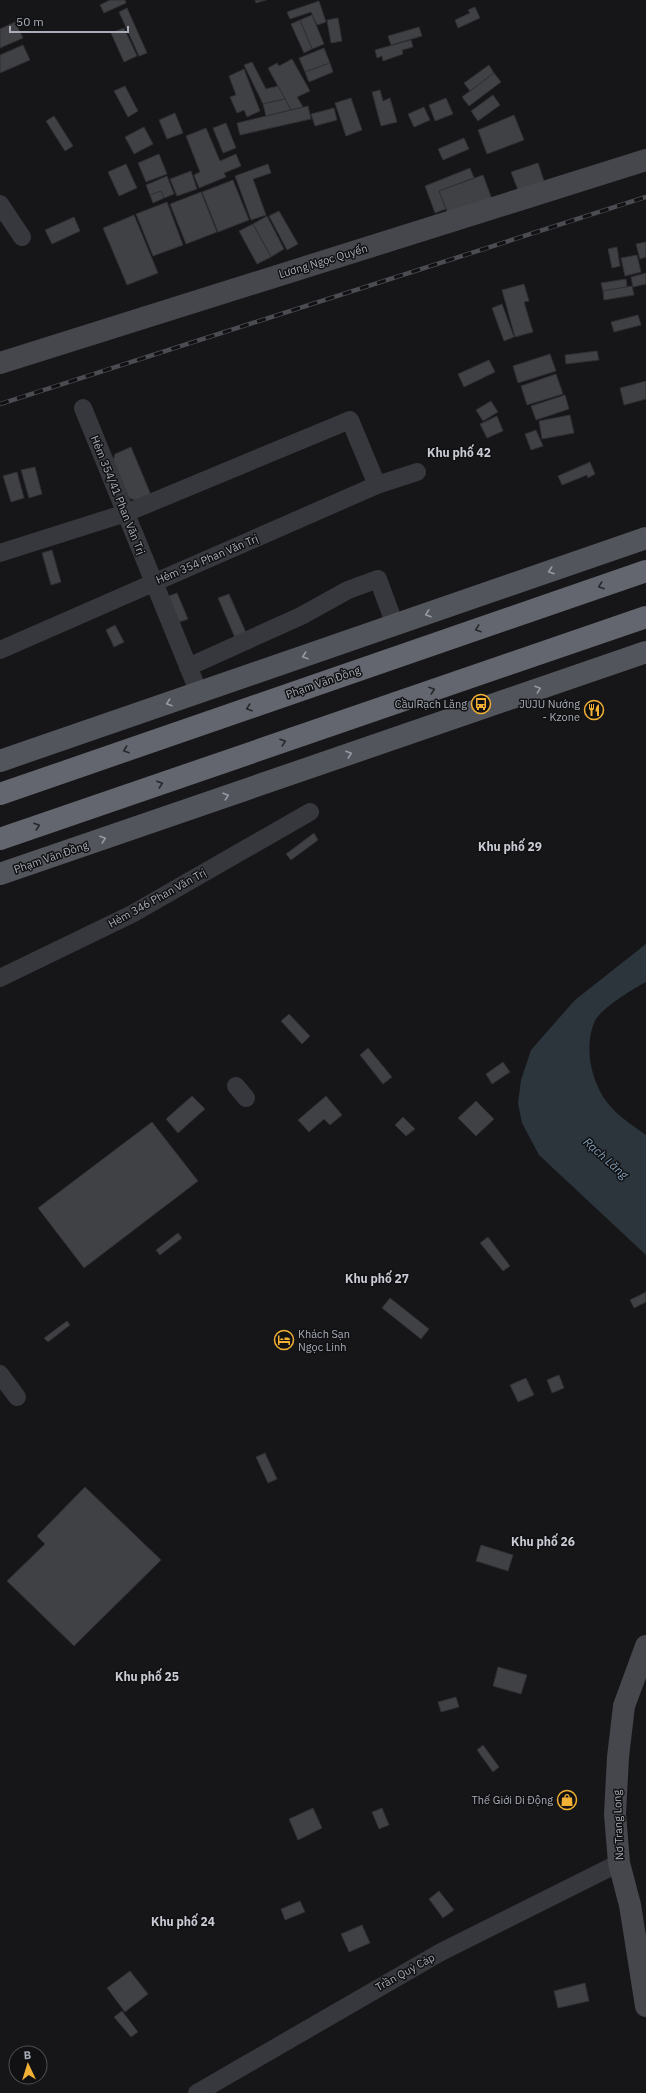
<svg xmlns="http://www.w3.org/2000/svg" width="646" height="2093" viewBox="0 0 646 2093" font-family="'IBM Plex Sans',sans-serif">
<rect width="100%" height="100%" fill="#161618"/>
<path fill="#2c353c" d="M646 944V982C633 989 599 1009 594 1023 584 1047 591 1080 606 1101 616 1115 632 1125 646 1135V1255L539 1155 522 1123 518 1103 521 1080 531 1050 575 1000Z"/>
<g fill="#404145" stroke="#303034">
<polygon points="110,0 125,0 126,3 104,13 100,5"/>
<polygon points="255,0 266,0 256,3"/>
<polygon points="319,1 326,22 317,25 311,12 290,19 287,12"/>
<polygon points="475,7 480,18 458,28 455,20 470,13 468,10"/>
<polygon points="127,8 147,53 139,56 119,12"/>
<polygon points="312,15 324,44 312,49 300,20"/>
<polygon points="338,18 342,41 331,43 327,20"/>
<polygon points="300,20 312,49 304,53 291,24"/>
<polygon points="15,22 23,38 0,48 0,29"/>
<polygon points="419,27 422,36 391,45 388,36"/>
<polygon points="124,28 137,56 124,62 111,33"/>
<polygon points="411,40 413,47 402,50 403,54 383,61 382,56 377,58 375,50"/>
<polygon points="23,45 30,60 0,73 0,55"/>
<polygon points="324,48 330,63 305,72 299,58"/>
<polygon points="292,59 310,91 297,97 303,107 291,110 268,68 277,63 279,66"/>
<polygon points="252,62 266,89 278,86 285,99 263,104 244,65"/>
<polygon points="330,63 333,72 309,82 305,72"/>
<polygon points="489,65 494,73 470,91 464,83"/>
<polygon points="244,69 260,111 247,117 244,110 237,113 230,97 236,95 229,76"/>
<polygon points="494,73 501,82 469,106 462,97"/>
<polygon points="125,86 138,111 128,117 114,91"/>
<polygon points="380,90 383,101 390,98 397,122 381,126 372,92"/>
<polygon points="493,95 500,105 478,121 471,111"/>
<polygon points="351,98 362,130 346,136 335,103"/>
<polygon points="446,98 453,114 435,121 429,105"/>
<polygon points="285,99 291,110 266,116 263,104"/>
<polygon points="308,106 311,119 240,135 237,123"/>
<polygon points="424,107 430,120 414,127 408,114"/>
<polygon points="334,108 337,120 315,126 311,114"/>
<polygon points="175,113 183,133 167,139 159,120"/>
<polygon points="514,115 524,140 487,154 478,130"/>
<polygon points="54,116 73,146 65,151 46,121"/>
<polygon points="226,123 236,148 223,153 213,128"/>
<polygon points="144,127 153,144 134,154 125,137"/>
<polygon points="206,128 220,161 236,154 241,166 224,173 226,177 199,188 194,175 200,172 186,136"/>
<polygon points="464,138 469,149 443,160 438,149"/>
<polygon points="159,154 167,174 146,182 138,163"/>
<polygon points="538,163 544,181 518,190 511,172"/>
<polygon points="126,164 137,188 119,196 108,172"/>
<polygon points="268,164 271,173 253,179 266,215 251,220 235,176"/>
<polygon points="470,168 474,178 439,191 446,209 435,213 425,186"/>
<polygon points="191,171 197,189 177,196 170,179"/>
<polygon points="483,175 493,202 448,214 439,191"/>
<polygon points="167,176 174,194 164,198 161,191 150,195 146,185"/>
<polygon points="233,180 249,220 218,232 202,192"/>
<polygon points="161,191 164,198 153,203 150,195"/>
<polygon points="201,192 217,232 186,244 170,204"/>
<polygon points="167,202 183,245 153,256 136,214"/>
<polygon points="279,211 298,244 287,250 269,216"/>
<polygon points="134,215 158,273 127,285 103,228"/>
<polygon points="267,216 284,249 271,257 253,224"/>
<polygon points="74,217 80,231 52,244 45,230"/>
<polygon points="253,224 271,257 257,264 239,231"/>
<polygon points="646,242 646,257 640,259 636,244"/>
<polygon points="617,247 620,266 612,268 608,249"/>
<polygon points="637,255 641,272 625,276 621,258"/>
<polygon points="646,273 646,284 633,287 631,277"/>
<polygon points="626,279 627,287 603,291 601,283"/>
<polygon points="524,284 529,301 524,302 533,332 515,337 502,290"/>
<polygon points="632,286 634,295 604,300 603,291"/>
<polygon points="502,304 514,337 504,341 492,308"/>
<polygon points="638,315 641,325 614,332 611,322"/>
<polygon points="597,351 599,360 566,364 565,355"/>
<polygon points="550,354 556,371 518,383 513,366"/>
<polygon points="489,360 495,372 464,387 458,374"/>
<polygon points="556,374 563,394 527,405 521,386"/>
<polygon points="646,381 646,399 624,405 620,388"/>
<polygon points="565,395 569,409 536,420 531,406"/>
<polygon points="491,401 498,412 483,421 476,410"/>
<polygon points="570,415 574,433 542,439 539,421"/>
<polygon points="497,416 503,431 487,438 480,424"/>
<polygon points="536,430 543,446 531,450 525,434"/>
<polygon points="131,447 151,495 137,501 129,498 113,461 115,454"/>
<polygon points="590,462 595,474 588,478 587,475 562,485 558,476"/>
<polygon points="35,467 42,494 29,498 21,470"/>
<polygon points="17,472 24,498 11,502 3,476"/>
<polygon points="52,550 61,582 51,585 42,553"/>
<polygon points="177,593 188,619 177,623 166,597"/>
<polygon points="229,594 247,635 236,640 218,598"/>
<polygon points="115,625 124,642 114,647 106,630"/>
<polygon points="314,833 318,840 291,860 286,854"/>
<polygon points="289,1014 310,1036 302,1044 281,1021"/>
<polygon points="368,1048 392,1077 383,1084 360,1055"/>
<polygon points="503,1062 510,1072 492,1084 486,1074"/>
<polygon points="192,1096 205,1109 178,1133 166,1119"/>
<polygon points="326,1096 342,1115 330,1125 324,1119 309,1132 298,1120"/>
<polygon points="476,1101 494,1119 476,1136 458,1118"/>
<polygon points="403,1117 415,1129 406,1136 395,1125"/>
<polygon points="152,1122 198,1181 84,1268 38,1208"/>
<polygon points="178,1233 182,1238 160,1255 156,1250"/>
<polygon points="488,1237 510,1266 503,1271 480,1243"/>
<polygon points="646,1292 646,1302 634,1308 630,1300"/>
<polygon points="390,1298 429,1329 421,1339 382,1308"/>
<polygon points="67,1321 70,1325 48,1342 44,1338"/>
<polygon points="559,1375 564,1388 552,1393 547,1380"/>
<polygon points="526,1378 534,1395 518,1402 510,1385"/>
<polygon points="265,1453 277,1479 268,1483 256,1457"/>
<polygon points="85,1487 161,1560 74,1646 7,1581 45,1544 37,1536"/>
<polygon points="481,1545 513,1555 508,1571 476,1561"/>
<polygon points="498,1667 527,1675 521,1694 493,1686"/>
<polygon points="456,1697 459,1707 441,1712 438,1702"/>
<polygon points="483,1745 499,1767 493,1772 477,1750"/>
<polygon points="313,1808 322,1828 298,1840 289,1819"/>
<polygon points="382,1808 389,1825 379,1829 372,1812"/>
<polygon points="439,1891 454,1910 443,1918 429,1899"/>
<polygon points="300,1901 305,1912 285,1920 281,1909"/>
<polygon points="362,1925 370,1943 349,1952 341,1934"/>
<polygon points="130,1971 148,1994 125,2012 107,1988"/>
<polygon points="585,1983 589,2001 558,2008 554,1991"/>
<polygon points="122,2011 138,2032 131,2037 114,2017"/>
</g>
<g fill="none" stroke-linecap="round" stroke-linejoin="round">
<g stroke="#37383d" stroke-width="18">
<polyline points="0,204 22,237"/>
<polyline points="83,408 199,693"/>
<polyline points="0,553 126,513 350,420 377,485"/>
<polyline points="0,650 377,485 417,472"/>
<polyline points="188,667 301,616 348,590 378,579 395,625"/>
<polyline points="0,978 132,914 310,812"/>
<polyline points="236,1086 246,1098"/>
<polyline points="0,1374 17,1397"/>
<polyline points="197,2093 441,1952 619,1863"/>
</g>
<g stroke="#45474d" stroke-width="22">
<polyline points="0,363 646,160"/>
<polyline points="646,1646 624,1706 618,1757 615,1814 619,1863 630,1905 646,2006"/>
</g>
<g stroke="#53555c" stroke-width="22">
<polyline points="0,761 646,538"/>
<polyline points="0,874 646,652"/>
</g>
<g stroke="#63666e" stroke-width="22">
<polyline points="0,794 646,571"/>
<polyline points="0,839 646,617"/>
</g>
<g stroke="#4a4c52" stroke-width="4.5">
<polyline id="rail" points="0,404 646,197"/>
</g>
<use href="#rail" stroke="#111113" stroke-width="3" stroke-dasharray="9" stroke-linecap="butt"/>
</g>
<defs><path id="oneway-chevron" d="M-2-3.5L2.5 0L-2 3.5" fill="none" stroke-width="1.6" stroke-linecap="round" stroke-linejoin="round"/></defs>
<g stroke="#979ba6">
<use href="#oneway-chevron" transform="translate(551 571) rotate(161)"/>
<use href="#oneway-chevron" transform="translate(428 614) rotate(161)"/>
<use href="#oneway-chevron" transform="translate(305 656) rotate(161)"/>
<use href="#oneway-chevron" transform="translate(538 689) rotate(-19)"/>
<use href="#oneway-chevron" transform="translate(169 703) rotate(161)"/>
<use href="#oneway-chevron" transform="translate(349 754) rotate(-19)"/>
<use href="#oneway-chevron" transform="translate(226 796) rotate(-19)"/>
<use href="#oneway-chevron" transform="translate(103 839) rotate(-19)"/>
</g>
<g stroke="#26262a">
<use href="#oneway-chevron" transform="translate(601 586) rotate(161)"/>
<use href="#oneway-chevron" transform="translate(478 629) rotate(161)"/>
<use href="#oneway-chevron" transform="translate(432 690) rotate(-19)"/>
<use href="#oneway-chevron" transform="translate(249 708) rotate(161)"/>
<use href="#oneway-chevron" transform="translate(283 742) rotate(-19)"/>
<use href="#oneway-chevron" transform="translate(126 750) rotate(161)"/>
<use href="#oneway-chevron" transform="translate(160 784) rotate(-19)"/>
<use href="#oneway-chevron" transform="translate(37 826) rotate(-19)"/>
</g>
<defs>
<g id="bus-ring" transform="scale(1)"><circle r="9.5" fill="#111113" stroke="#f2b134" stroke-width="1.5"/><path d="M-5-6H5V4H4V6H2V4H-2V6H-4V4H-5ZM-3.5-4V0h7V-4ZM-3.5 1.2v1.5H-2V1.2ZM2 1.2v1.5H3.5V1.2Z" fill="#f2b134"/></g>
<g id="restaurant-ring" transform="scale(1)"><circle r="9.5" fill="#111113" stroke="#f2b134" stroke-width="1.5"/><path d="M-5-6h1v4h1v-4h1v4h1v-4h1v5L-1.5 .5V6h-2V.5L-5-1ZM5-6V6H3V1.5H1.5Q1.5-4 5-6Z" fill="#f2b134"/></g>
<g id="hotel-ring" transform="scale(1)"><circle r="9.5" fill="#111113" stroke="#f2b134" stroke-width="1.5"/><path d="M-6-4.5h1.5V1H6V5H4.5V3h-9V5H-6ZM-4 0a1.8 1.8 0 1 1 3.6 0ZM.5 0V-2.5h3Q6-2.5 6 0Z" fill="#f2b134"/></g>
<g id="shop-ring" transform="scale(1)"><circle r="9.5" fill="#111113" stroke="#f2b134" stroke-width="1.5"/><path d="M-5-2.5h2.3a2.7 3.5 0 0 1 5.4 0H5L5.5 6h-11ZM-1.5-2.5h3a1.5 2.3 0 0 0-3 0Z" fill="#f2b134"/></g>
</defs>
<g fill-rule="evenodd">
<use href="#bus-ring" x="481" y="704"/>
<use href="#restaurant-ring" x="594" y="710"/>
<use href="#hotel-ring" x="284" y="1340"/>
<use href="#shop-ring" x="567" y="1800"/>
</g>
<g text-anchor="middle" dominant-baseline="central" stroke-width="3" stroke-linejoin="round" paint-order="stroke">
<g font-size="11" fill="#a8adb8" stroke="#111113">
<text transform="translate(323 261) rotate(-17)">Lương Ngọc Quyến</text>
<text transform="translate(118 495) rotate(68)">Hẻm 354/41 Phan Văn Trị</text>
<text transform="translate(207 559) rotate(-23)">Hẻm 354 Phan Văn Trị</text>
<text transform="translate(323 682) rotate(-19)">Phạm Văn Đồng</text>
<text transform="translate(51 857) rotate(-19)">Phạm Văn Đồng</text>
<text transform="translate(157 898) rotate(-29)">Hẻm 346 Phan Văn Trị</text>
<text transform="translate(618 1825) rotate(-92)">Nơ Trang Long</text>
<text transform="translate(405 1972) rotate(-29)">Trần Quý Cáp</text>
</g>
<g font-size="11" fill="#a8adb8" stroke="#111113" text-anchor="end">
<text x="467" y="704">Cầu Rạch Lăng</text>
<text x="580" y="704">JUJU Nướng<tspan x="580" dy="13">- Kzone</tspan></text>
<text x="298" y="1334" text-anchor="start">Khách Sạn<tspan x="298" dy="13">Ngọc Linh</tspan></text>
<text x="553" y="1800">Thế Giới Di Động</text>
</g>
<g font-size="12" font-weight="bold" fill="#c9ccd4" stroke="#111113">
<text x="459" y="452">Khu phố 42</text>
<text x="510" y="846">Khu phố 29</text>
<text x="377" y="1278">Khu phố 27</text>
<text x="543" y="1541">Khu phố 26</text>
<text x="147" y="1676">Khu phố 25</text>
<text x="183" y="1921">Khu phố 24</text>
</g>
<g font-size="12" font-style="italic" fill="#7f9bb3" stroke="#111113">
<text transform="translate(606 1158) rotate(42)">Rạch Lăng</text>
</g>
</g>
<g transform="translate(28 2065) rotate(356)"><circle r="19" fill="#111113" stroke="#4d4f55"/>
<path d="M0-3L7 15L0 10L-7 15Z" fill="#f2b134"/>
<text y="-6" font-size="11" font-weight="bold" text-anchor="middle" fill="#a8adb8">B</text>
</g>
<path d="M10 26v6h118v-6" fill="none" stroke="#a8adb8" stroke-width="2"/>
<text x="16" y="26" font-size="12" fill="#a8adb8" stroke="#111113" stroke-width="3" paint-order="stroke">50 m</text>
</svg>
